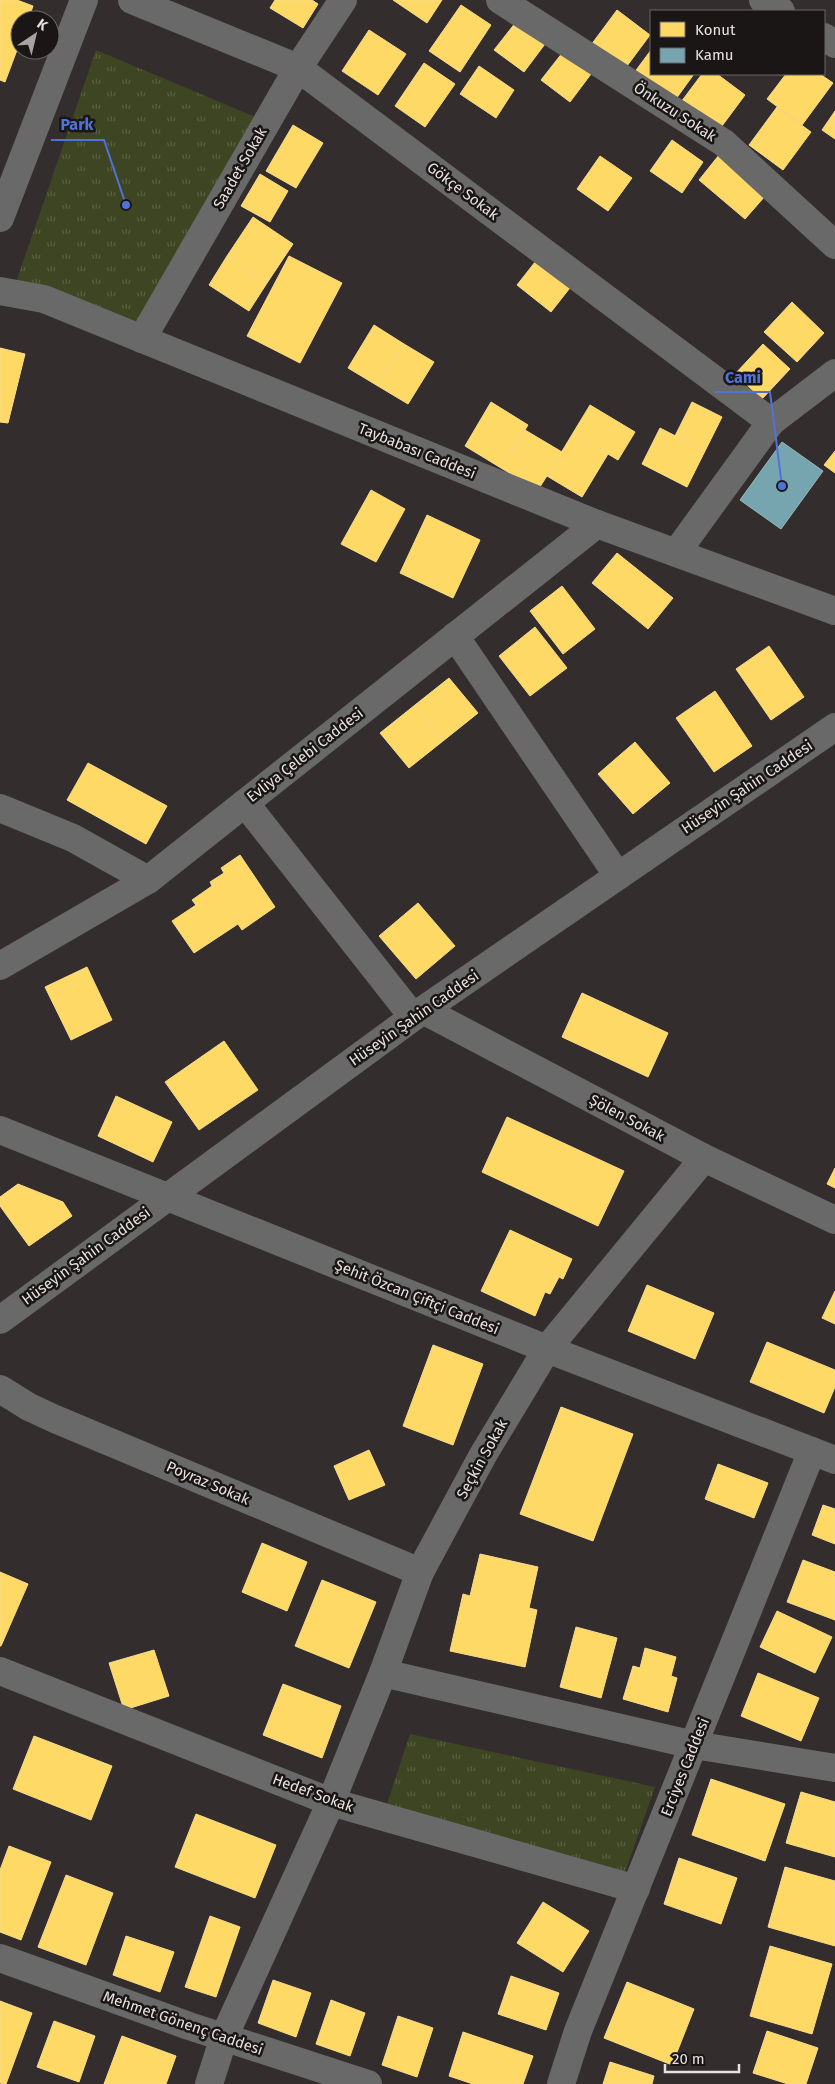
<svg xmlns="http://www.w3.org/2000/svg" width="835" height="2084" viewBox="0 0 835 2084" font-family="'Fira Sans',sans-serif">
<defs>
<pattern id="park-tufts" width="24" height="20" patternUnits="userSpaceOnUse" patternTransform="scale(1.25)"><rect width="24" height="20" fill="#3e4522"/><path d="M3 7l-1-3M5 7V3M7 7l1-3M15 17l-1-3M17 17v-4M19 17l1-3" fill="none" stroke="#5a6042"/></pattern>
</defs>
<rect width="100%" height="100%" fill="#332e2d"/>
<g fill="url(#park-tufts)">
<polygon points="96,50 260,119 133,331 13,291"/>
<polygon points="410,1734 655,1787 616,1898 380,1825"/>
</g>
<g fill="#ffd966" stroke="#f8db8a">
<polygon points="0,0 17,0 33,6 28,20 20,20 20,42 5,82 0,80"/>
<polygon points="275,0 312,0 318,4 303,28 270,8"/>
<polygon points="393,0 442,0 427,23"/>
<polygon points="461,5 491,25 460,72 429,51"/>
<polygon points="617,10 650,35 624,70 591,45"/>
<polygon points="516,22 545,44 524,72 494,50"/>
<polygon points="369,30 406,54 378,95 342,71"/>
<polygon points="651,50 651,74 694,74 673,103 634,73"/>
<polygon points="563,52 591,74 570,102 541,80"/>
<polygon points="424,63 455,84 425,127 395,106"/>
<polygon points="479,66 514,90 496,118 460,94"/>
<polygon points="702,74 717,74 745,95 716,134 678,106"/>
<polygon points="786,74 820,74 833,83 802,125 767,99"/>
<polygon points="777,107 811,132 783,170 749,145"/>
<polygon points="835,111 835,139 822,130"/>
<polygon points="293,125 323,143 296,188 266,171"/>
<polygon points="672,140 703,162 682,193 650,171"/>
<polygon points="719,155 766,195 745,219 699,180"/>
<polygon points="600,156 632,178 608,211 577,189"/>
<polygon points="260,174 288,191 270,222 241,206"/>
<polygon points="253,217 293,244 267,283 227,256"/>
<polygon points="227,256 267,283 249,311 209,285"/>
<polygon points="289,256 342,283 300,363 247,336"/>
<polygon points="539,257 573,284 551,312 517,285"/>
<polygon points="792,302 824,333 797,362 764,332"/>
<polygon points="374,325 404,344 378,386 348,368"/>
<polygon points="404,344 434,362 408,404 378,386"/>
<polygon points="763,344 790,369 762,399 735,374"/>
<polygon points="0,348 25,354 8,423 0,422"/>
<polygon points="491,402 528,425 501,468 465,446"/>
<polygon points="692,402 722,417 705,451 675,436"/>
<polygon points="590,405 635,432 618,460 573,433"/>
<polygon points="660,428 705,451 687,487 642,464"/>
<polygon points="525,430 562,452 538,490 501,468"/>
<polygon points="573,433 608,454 582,497 547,476"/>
<polygon points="835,451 835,473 824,465"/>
<polygon points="371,490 405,509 376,562 341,544"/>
<polygon points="427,515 480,540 453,598 400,573"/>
<polygon points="617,553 673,598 648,629 592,583"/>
<polygon points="562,586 595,629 563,654 530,611"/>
<polygon points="535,627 567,668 530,696 499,656"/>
<polygon points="769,646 804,697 771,720 736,669"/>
<polygon points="449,678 478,713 443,741 415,705"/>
<polygon points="715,691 752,746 714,772 676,718"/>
<polygon points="415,705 443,741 409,768 380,733"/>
<polygon points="635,742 670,783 633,814 598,774"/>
<polygon points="88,763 167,806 146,844 67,800"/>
<polygon points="240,855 275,907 242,930 238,924 194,953 172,921 196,905 192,900 212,886 210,882 224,873 221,868"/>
<polygon points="418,903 455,946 416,979 379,936"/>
<polygon points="87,967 112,1020 71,1040 45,987"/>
<polygon points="582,993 668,1033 648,1077 562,1037"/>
<polygon points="224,1041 258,1090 199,1130 165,1082"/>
<polygon points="116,1096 172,1122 153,1162 98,1136"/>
<polygon points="507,1117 624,1171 598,1226 482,1172"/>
<polygon points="835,1168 835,1188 827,1184"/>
<polygon points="18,1184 63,1202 72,1216 29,1246 0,1206 0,1197"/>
<polygon points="510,1230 572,1259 563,1279 559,1277 550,1294 545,1292 535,1316 481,1291"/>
<polygon points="647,1285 714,1313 695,1359 628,1331"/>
<polygon points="835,1291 835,1324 822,1318"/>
<polygon points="767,1342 835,1370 835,1387 824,1413 750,1382"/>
<polygon points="433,1345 483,1364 453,1445 403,1426"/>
<polygon points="561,1407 633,1434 593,1541 520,1514"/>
<polygon points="369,1450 385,1485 349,1500 334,1466"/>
<polygon points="718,1464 768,1483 754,1518 705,1499"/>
<polygon points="823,1505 835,1509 835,1544 812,1535"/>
<polygon points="262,1543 307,1562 287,1611 242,1592"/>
<polygon points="480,1554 538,1567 529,1608 537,1610 525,1667 450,1651 463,1594 470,1596"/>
<polygon points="803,1560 835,1572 835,1620 787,1602"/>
<polygon points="0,1572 28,1584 1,1646 0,1646"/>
<polygon points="322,1580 376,1602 349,1668 295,1646"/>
<polygon points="777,1611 832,1637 815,1673 760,1647"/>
<polygon points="576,1627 617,1638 601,1698 560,1687"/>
<polygon points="645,1648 676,1657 671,1676 677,1678 668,1712 623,1699 633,1666 640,1668"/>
<polygon points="154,1650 169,1696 124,1710 109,1663"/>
<polygon points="758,1673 819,1698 801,1741 741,1716"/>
<polygon points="283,1684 341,1706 322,1758 263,1735"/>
<polygon points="34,1736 112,1766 91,1820 13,1789"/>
<polygon points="711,1779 785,1804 765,1861 692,1835"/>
<polygon points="801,1792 835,1802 835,1857 786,1843"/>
<polygon points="196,1814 276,1845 255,1898 175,1867"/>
<polygon points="9,1846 51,1862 21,1940 0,1932 0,1870"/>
<polygon points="679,1858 737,1878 721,1924 664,1904"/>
<polygon points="785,1867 835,1881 835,1946 768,1927"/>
<polygon points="66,1875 113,1893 86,1965 38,1947"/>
<polygon points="543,1902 589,1931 563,1972 517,1943"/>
<polygon points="210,1916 240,1927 216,1997 185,1987"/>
<polygon points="126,1936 174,1952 160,1992 113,1975"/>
<polygon points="770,1946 832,1964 812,2034 750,2016"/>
<polygon points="511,1976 559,1993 546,2030 498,2014"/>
<polygon points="273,1980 311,1993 296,2037 258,2023"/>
<polygon points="627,1982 694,2009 672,2065 604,2038"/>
<polygon points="331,2000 365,2013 350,2056 316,2044"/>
<polygon points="0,2001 32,2013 6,2084 0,2083"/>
<polygon points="398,2016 433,2028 417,2077 382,2065"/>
<polygon points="54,2021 95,2036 79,2082 37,2067"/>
<polygon points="767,2031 818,2048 806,2084 788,2084 753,2073"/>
<polygon points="463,2032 533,2056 523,2084 473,2084 449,2076"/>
<polygon points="122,2036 176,2056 166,2084 104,2084"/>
<polygon points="610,2062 654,2076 652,2084 603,2084"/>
</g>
<polygon fill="#76a5af" stroke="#98b7bd" points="782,442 823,471 781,529 740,500"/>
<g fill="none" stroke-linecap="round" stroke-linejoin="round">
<g stroke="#696969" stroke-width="28">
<polyline points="132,0 298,68 771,422"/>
<polyline points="500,0 724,143 835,245"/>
<polyline points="763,0 781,11"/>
<polyline points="824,37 835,44"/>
<polyline points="0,218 84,0"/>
<polyline points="0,291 44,299 597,524 835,611"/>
<polyline points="142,339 298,68 343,0"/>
<polyline points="676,553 771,422 835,373"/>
<polyline points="455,636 618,876"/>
<polyline points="245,803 413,1017"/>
<polyline points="0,808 73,838 148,880"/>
<polyline points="0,966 148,880 597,524"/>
<polyline points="423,1010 704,1158 835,1220"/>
<polyline points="0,1130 547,1349 835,1460"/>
<polyline points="0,1320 423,1010 835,727"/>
<polyline points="0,1389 29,1407 55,1419 420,1572"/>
<polyline points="0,1671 331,1802 636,1889"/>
<polyline points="383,1673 694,1745 835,1768"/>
<polyline points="0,1958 189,2026 368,2084"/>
<polyline points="209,2084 224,2037 331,1802 383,1673 420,1572 483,1455 547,1349 704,1158"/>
<polyline points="561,2084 578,2031 812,1451"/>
</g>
</g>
<g text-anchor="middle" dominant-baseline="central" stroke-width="5" stroke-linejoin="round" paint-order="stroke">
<g font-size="15" fill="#e7e1df" stroke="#1a1615">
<text transform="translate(675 112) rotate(33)">Önkuzu Sokak</text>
<text transform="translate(240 168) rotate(-60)">Saadet Sokak</text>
<text transform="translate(463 191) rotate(37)">Gökçe Sokak</text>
<text transform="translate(417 451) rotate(22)">Taybabası Caddesi</text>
<text transform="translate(305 755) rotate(-38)">Evliya Çelebi Caddesi</text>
<text transform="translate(747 787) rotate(-34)">Hüseyin Şahin Caddesi</text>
<text transform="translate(414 1018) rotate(-35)">Hüseyin Şahin Caddesi</text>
<text transform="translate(627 1118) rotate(28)">Şölen Sokak</text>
<text transform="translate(86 1256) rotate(-36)">Hüseyin Şahin Caddesi</text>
<text transform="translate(417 1297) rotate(22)">Şehit Özcan Çiftçi Caddesi</text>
<text transform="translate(482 1459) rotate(-61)">Seçkin Sokak</text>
<text transform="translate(208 1483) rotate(23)">Poyraz Sokak</text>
<text transform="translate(685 1767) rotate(-68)">Erciyes Caddesi</text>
<text transform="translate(313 1793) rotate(20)">Hedef Sokak</text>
<text transform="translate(183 2023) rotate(19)">Mehmet Gönenç Caddesi</text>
</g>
</g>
<path fill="none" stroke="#5073da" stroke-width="2" d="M126 205L104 140H51M782 486L770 392H715"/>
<g fill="#5073da" stroke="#1a1615" stroke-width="2">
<circle cx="126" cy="205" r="5"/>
<circle cx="782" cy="486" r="5"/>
</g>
<g font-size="16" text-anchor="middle" font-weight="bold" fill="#5073da" stroke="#1a1615" stroke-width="5" stroke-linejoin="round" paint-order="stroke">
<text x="77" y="130">Park</text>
<text x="743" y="383">Cami</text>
</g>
<rect x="650" y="10" width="175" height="65" fill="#1a1615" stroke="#6c6766"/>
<rect x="660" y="22" width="25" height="15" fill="#ffd966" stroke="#6c6766"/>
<text x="695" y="35" font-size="15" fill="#e7e1df">Konut</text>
<rect x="660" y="48" width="25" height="15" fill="#76a5af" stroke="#6c6766"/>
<text x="695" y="60" font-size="15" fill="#e7e1df">Kamu</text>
<g transform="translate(35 35) rotate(35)"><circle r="24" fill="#1a1615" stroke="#6c6766"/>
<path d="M0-4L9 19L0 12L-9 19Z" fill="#a8a2a1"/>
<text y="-8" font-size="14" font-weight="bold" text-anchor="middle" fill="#e7e1df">K</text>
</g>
<path d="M665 2064v8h74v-8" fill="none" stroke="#e7e1df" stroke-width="2.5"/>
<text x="672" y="2064" font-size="15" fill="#e7e1df" stroke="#1a1615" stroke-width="4" paint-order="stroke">20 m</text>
</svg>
